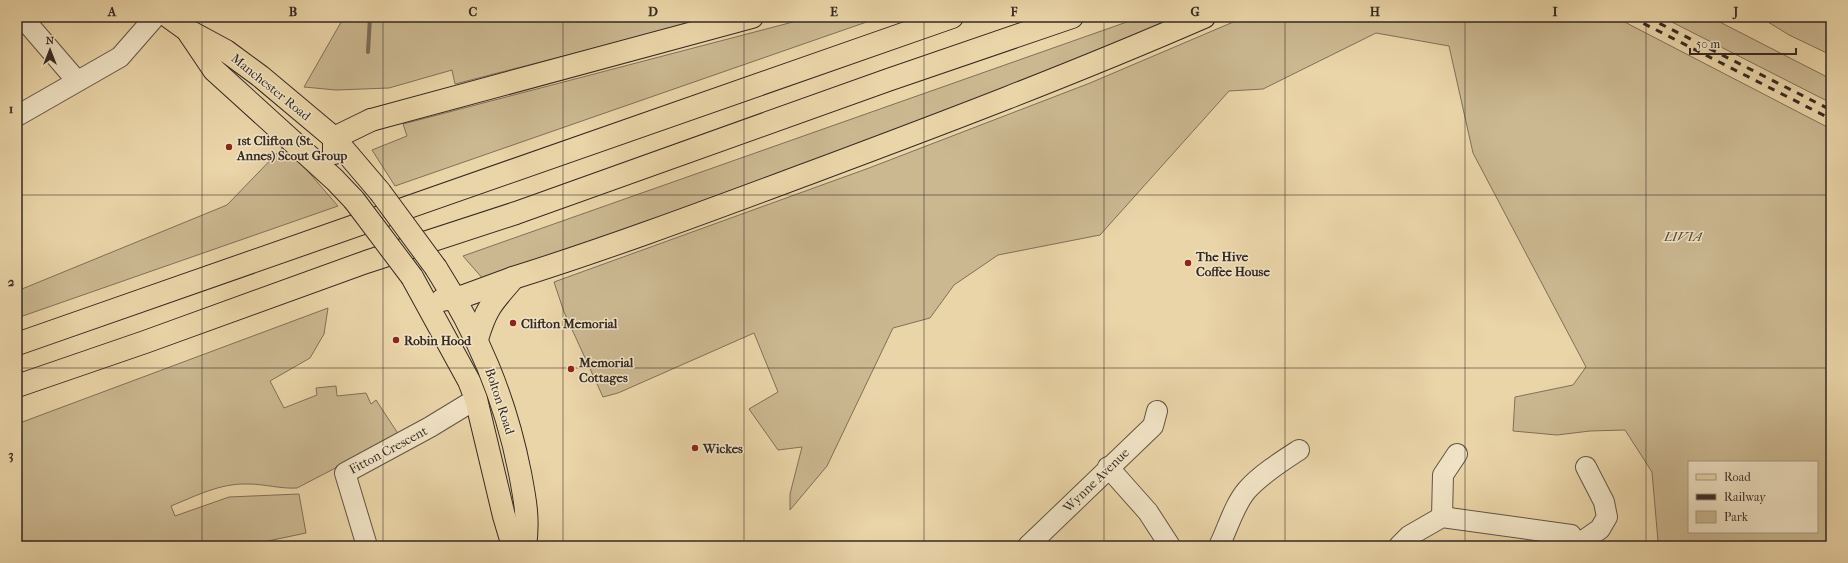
<svg xmlns="http://www.w3.org/2000/svg" width="1848" height="563" viewBox="0 0 1848 563" font-family="'IM FELL French Canon',serif">
<rect width="100%" height="100%" fill="#ead5a8"/>
<filter id="stains"><feTurbulence type="fractalNoise" baseFrequency=".005" numOctaves="4"/><feColorMatrix values="0 0 0 0 .2 0 0 0 0 .09 0 0 0 0 .02 0 0 0 .5 -.17"/></filter>
<radialGradient id="worn" r=".72"><stop offset=".6" stop-color="#630" stop-opacity="0"/><stop offset="1" stop-color="#630" stop-opacity=".3"/></radialGradient>
<g fill="#cbb891" stroke="#80705a" fill-rule="evenodd">
<polygon points="344,17 715,17 455,84 452,70 389,88 336,90 304,87"/>
<polygon points="812,17 881,17 395,186 372,150 407,136 403,124"/>
<polygon points="1141,17 1182,17 920,123 484,280 463,256"/>
<path d="M1245 17H1615L1831 129V546H1656L1658 541 1652 472 1625 430 1590 431 1557 435 1513 431 1515 397 1573 385 1586 367 1473 153 1449 46 1376 33 1263 89 1229 91 1100 235 998 255 954 285 930 318 893 328 827 466 790 510V494L802 447 778 450 749 409 778 392 754 333 618 393 603 397 564 312 554 282 869 168 1090 83ZM1689 462H1817V532H1689Z"/>
<polygon points="1662,17 1710,17 1831,79 1831,103"/>
<polygon points="1760,17 1831,17 1831,55 1789,35"/>
<polygon points="285,145 338,206 17,318 17,291 227,205"/>
<path d="M328 308 324 334 310 358 270 381 284 408 317 395 316 388 336 386 337 396 366 393 371 404 376 400 399 435 297 488C280 489 265 484 248 484 220 483 196 496 171 506L175 516 229 497 299 494 306 533 268 541 262 546H17V424Z"/>
</g>
<g fill="none" stroke-linecap="round" stroke-linejoin="round">
<polyline stroke="#7c6d58" stroke-width="4" points="368,52 370,17"/>
<g stroke="#625444" stroke-width="22">
<g id="minor">
<polyline points="22,17 77,81"/>
<polyline points="17,116 120,57 155,17"/>
<polyline points="1108,467 1148,512 1170,546"/>
<polyline points="1442,517 1443,475 1457,454"/>
<polyline points="1577,545 1600,529 1607,517 1604,502 1586,467"/>
<polyline points="367,546 345,473 430,427 476,399"/>
<polyline points="1028,546 1153,426 1157,411"/>
<path d="M1219 546C1228 528 1234 505 1247 490 1260 475 1282 461 1299 450"/>
<polyline points="1399,546 1409,536 1442,517 1571,535 1578,546"/>
</g>
</g>
<g stroke="#352923" stroke-width="24">
<g id="major">
<polyline points="169,17 187,30 226,51 260,76 334,138 380,192"/>
<polyline points="189,33 214,70 335,180 354,200"/>
<polyline points="334,153 334,138 371,120"/>
<path d="M436 268C478 334 505 397 520 473 525 499 529 520 525 546"/>
<polyline points="412,277 469,381 476,399 504,516 513,546"/>
<polyline points="442,300 464,296 513,278"/>
<path d="M477 339C486 309 491 304 511 281"/>
</g>
</g>
<g stroke="#352923" stroke-width="24">
<g id="highway">
<polyline points="371,120 752,17"/>
<path d="M513 278C612 247 710 210 807 174 941 124 1073 74 1204 17"/>
<polyline points="17,344 952,17"/>
<polyline points="17,386 145,342 366,262 516,213 888,80 1072,17"/>
</g>
</g>
<use href="#minor" stroke="#f1e4c6" stroke-width="20"/>
<use href="#major" stroke="#ead5a8" stroke-width="22"/>
<use href="#highway" stroke="#ead5a8" stroke-width="22"/>
<g stroke="#352923" stroke-width="3" stroke-dasharray="7 7" stroke-linecap="butt">
<polyline points="1631,17 1831,119"/>
<polyline points="1647,17 1831,110"/>
</g>
<g stroke="#352923" stroke-width="24" stroke-linecap="butt">
<g id="major-bridge">
<polyline points="380,192 436,268"/>
<polyline points="354,200 412,277"/>
</g>
</g>
<use href="#major-bridge" stroke="#ead5a8" stroke-width="22"/>
</g>
<path fill="none" stroke="#352923" stroke-width="1" stroke-opacity="0.55" d="M202 17V546M383 17V546M563 17V546M744 17V546M924 17V546M1104 17V546M1285 17V546M1465 17V546M1646 17V546M17 195H1831M17 368H1831"/>
<g fill="#8f2418" stroke="#f1e4c6" stroke-width="1.5">
<circle cx="229" cy="147" r="4"/>
<circle cx="1188" cy="263" r="4"/>
<circle cx="513" cy="323" r="4"/>
<circle cx="396" cy="340" r="4"/>
<circle cx="571" cy="369" r="4"/>
<circle cx="695" cy="448" r="4"/>
</g>
<g text-anchor="middle" dominant-baseline="central" stroke-width="3" stroke-linejoin="round" paint-order="stroke">
<g font-size="13" fill="#352923" stroke="#f1e4c6">
<text transform="translate(271 87) rotate(39)">Manchester Road</text>
<text transform="translate(500 401) rotate(72)">Bolton Road</text>
<text transform="translate(388 450) rotate(-28)">Fitton Crescent</text>
<text transform="translate(1096 480) rotate(-44)">Wynne Avenue</text>
</g>
<g font-size="13" font-weight="bold" fill="#352923" stroke="#f1e4c6" text-anchor="start">
<text x="237" y="140">1st Clifton (St.<tspan x="237" dy="15">Annes) Scout Group</tspan></text>
<text x="1196" y="256">The Hive<tspan x="1196" dy="15">Coffee House</tspan></text>
<text x="521" y="323">Clifton Memorial</text>
<text x="404" y="340">Robin Hood</text>
<text x="579" y="362">Memorial<tspan x="579" dy="15">Cottages</tspan></text>
<text x="703" y="448">Wickes</text>
</g>
<g font-size="13" font-style="italic" fill="#534639" stroke="#f1e4c6">
<text x="1683" y="236">LIVIA</text>
</g>
</g>
<rect width="1848" height="563" fill="none" stroke="#ead5a8" stroke-width="44"/>
<rect x="1688" y="461" width="130" height="72" fill="#f1e4c6" stroke="#a69985"/>
<rect x="1696" y="474" width="20" height="6" fill="#ead5a8" stroke="#a69985"/>
<text x="1724" y="481" font-size="12" fill="#352923">Road</text>
<rect x="1696" y="494" width="20" height="6" fill="#352923" stroke="#a69985"/>
<text x="1724" y="501" font-size="12" fill="#352923">Railway</text>
<rect x="1696" y="511" width="20" height="12" fill="#cbb891" stroke="#a69985"/>
<text x="1724" y="521" font-size="12" fill="#352923">Park</text>
<g transform="translate(50 50)" stroke="#f1e4c6" stroke-width="3" paint-order="stroke">
<path d="M0-3L7 15L0 10L-7 15Z" fill="#352923"/>
<text y="-6" font-size="11" font-weight="bold" text-anchor="middle" fill="#352923">N</text>
</g>
<path d="M1690 48v6h106v-6" fill="none" stroke="#352923" stroke-width="2"/>
<text x="1696" y="48" font-size="12" fill="#352923" stroke="#f1e4c6" stroke-width="3" paint-order="stroke">50 m</text>
<rect x="22" y="22" width="1804" height="519" fill="none" stroke="#352923" stroke-width="1.5"/>
<g font-size="13" text-anchor="middle" font-weight="bold" fill="#352923">
<text x="112" y="16">A</text>
<text x="293" y="16">B</text>
<text x="473" y="16">C</text>
<text x="653" y="16">D</text>
<text x="834" y="16">E</text>
<text x="1014" y="16">F</text>
<text x="1195" y="16">G</text>
<text x="1375" y="16">H</text>
<text x="1555" y="16">I</text>
<text x="1736" y="16">J</text>
<text x="11" y="113">1</text>
<text x="11" y="286">2</text>
<text x="11" y="459">3</text>
</g>
<rect width="100%" height="100%" filter="url(#stains)"/>
<rect width="100%" height="100%" fill="url(#worn)"/>
</svg>
